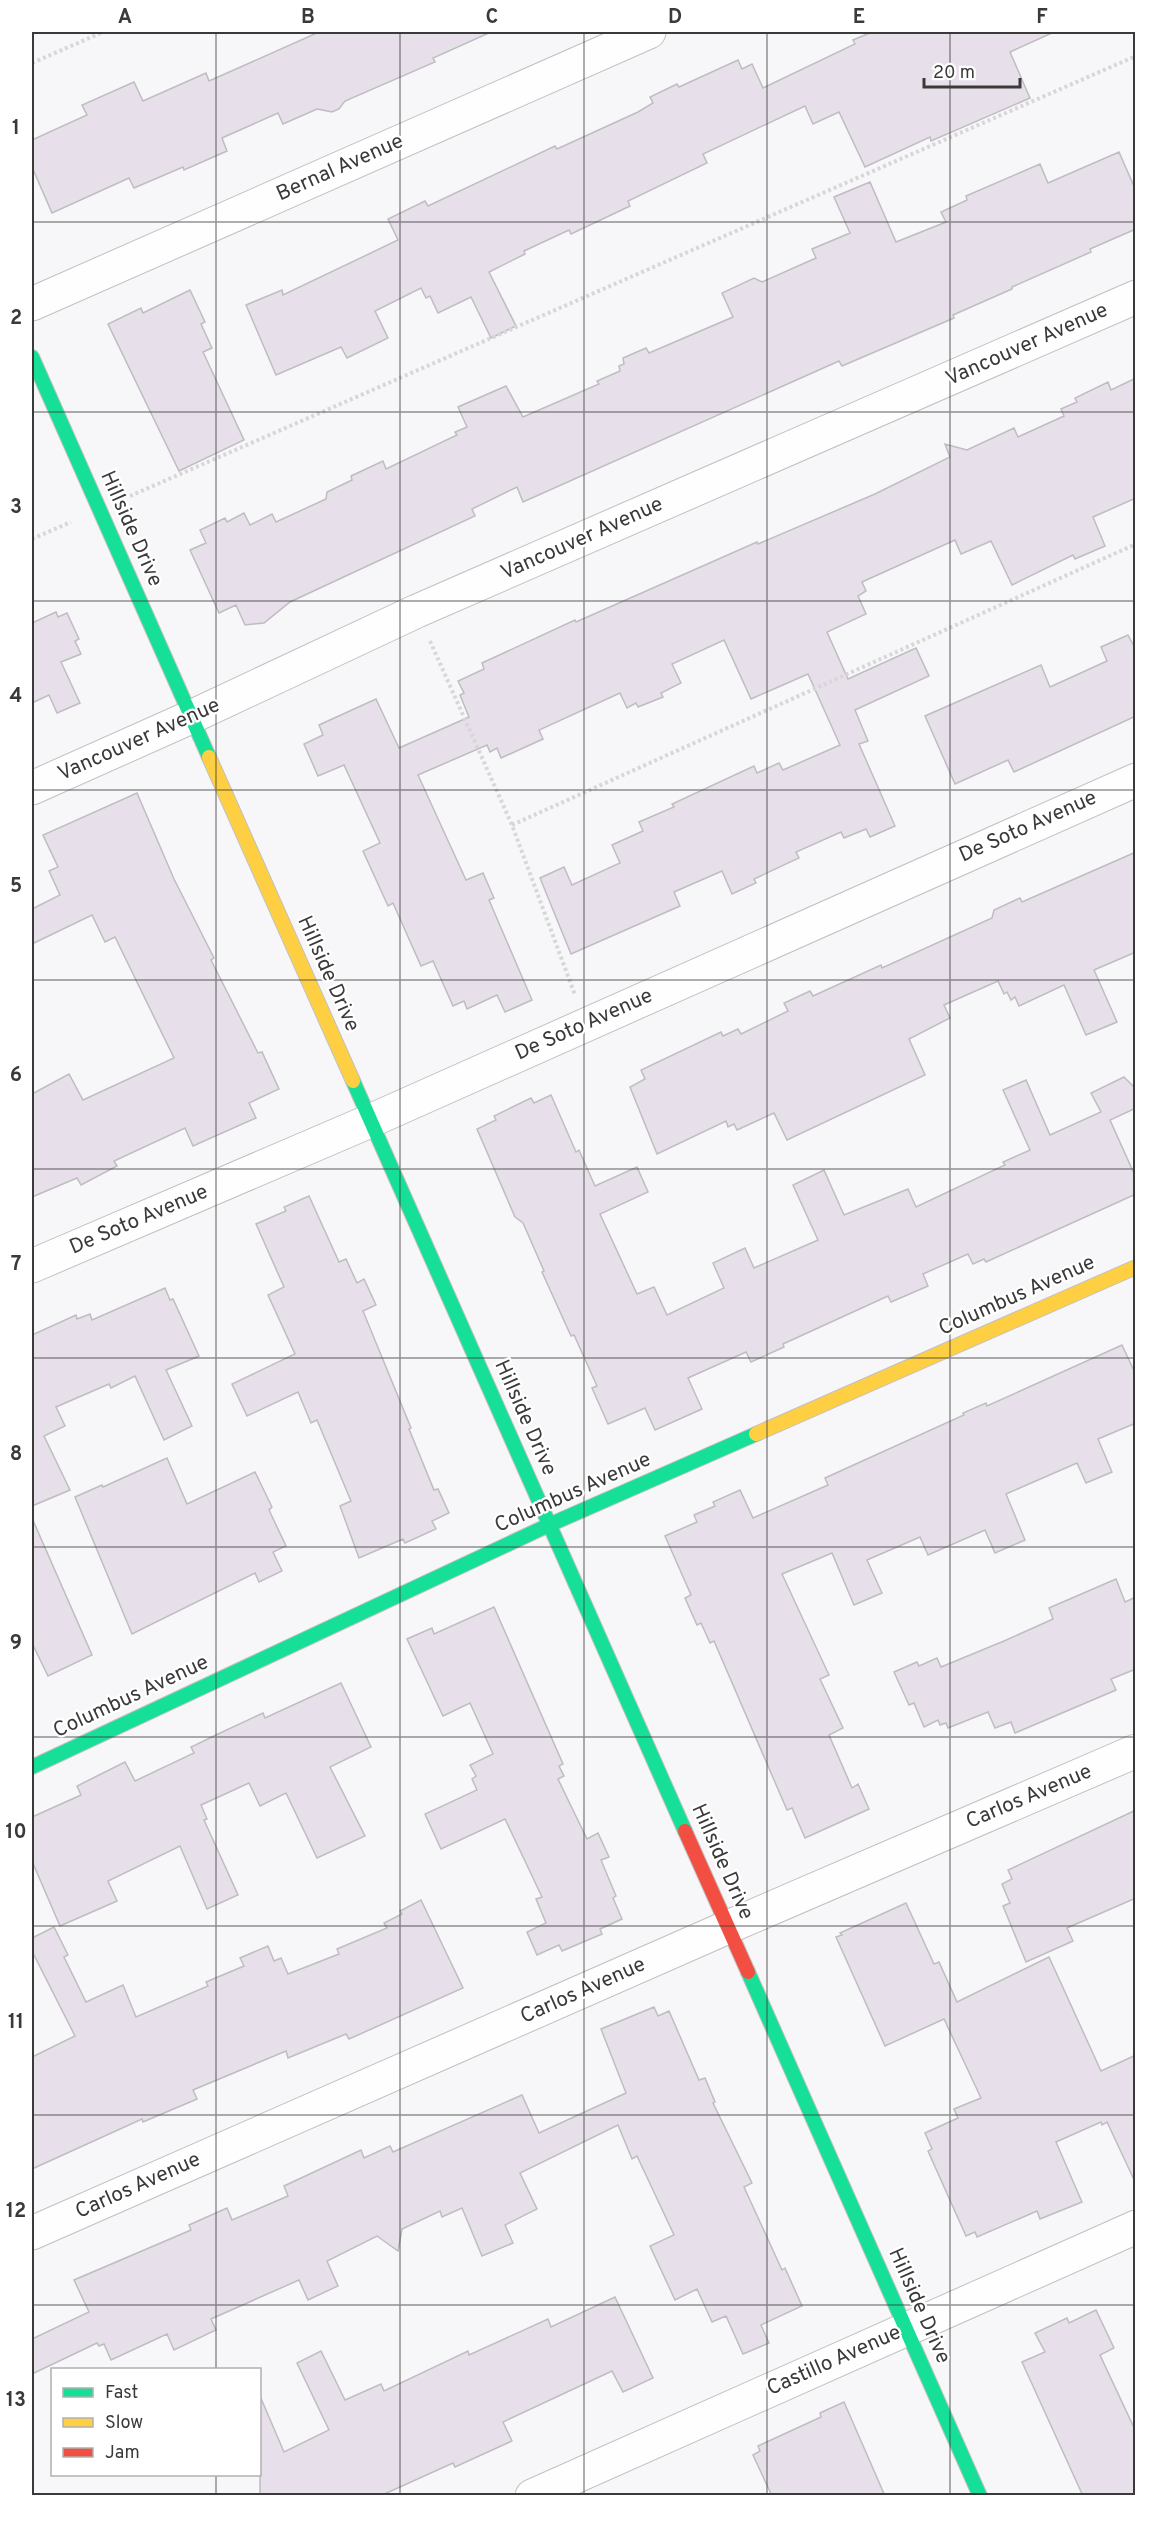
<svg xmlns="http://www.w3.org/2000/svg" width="1167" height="2527" viewBox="0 0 1167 2527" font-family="Overpass,sans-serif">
<rect width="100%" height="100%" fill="#f7f6f8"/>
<g fill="#e7dfea" stroke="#bebdbf" stroke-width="1.5">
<polygon points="319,32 491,32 433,58 435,62 345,101 339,109 332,112 317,109 283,124 278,113 222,138 227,151 184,170 183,167 134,188 129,178 52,213 32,167 32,140 87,115 82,105 134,82 143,101 206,73 209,81"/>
<polygon points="872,32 1054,32 1010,52 1030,98 931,141 930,137 865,167 839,112 813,124 805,106 703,154 707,163 628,201 630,206 571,234 569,230 524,251 525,254 489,272 516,326 491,338 471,297 438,313 430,296 426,298 421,288 375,311 388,338 347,358 341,347 276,375 246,305 282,290 283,295 398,240 388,219 425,201 428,206 555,146 557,149 638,112 653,103 650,97 677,84 679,87 738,60 742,69 752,64 763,88 855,44 853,40"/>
<polygon points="1119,152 1136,191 1136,229 1090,249 1091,252 1012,287 1012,289 953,315 954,318 842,366 839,361 523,502 517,487 472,509 475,516 290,602 264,623 245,625 236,605 219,613 190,550 206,543 200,530 225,518 227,522 244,513 250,525 272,514 276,522 326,499 327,492 352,480 351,476 383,461 386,469 457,435 455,432 467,427 458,407 506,386 523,417 599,384 597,381 620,371 619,366 624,364 623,358 646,348 649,353 733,317 722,293 754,278 762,282 816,258 812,249 850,233 834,197 870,182 896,242 946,222 941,212 967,200 966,196 1040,164 1048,183"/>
<polygon points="190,290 205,322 201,324 212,348 203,352 244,440 179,471 108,324 141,308 143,313"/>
<polygon points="1136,378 1136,498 1093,517 1105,546 1075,559 1073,555 1012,585 991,541 961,554 955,540 862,582 866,591 858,596 866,614 827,632 848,679 916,648 929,676 855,710 868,741 859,744 895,826 870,837 866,829 844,838 841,832 796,852 799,858 754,879 756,883 732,894 722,871 674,892 680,906 571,954 540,878 564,867 572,885 620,863 612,845 643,831 639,822 674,807 672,804 754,766 757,773 779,763 783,770 840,745 808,674 751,699 724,640 672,664 681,683 661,693 663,697 638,707 636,703 627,708 620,693 539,730 543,739 501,758 497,748 490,752 487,745 418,775 466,880 483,873 494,898 489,900 532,1000 505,1012 497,995 467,1009 464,1001 453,1006 433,961 421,966 393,903 388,906 363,851 380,843 344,765 318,776 304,744 323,735 319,725 376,699 399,748 469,717 460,695 464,693 458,681 484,669 482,663 575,620 576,622 757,542 758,544 875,494 950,457 945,444 967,450 1014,428 1018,437 1064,416 1061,409 1077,402 1075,398 1108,382 1111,390"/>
<polygon points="56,612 58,617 67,613 79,639 75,641 81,654 61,662 80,703 57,713 49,695 32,703 32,623"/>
<polygon points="1128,635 1136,650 1136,716 1014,772 1008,760 955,784 925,716 1041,665 1050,687 1107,661 1101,647"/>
<polygon points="137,793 174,879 214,958 211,960 258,1053 262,1052 279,1089 249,1103 256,1118 193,1146 185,1128 114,1161 117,1166 81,1185 77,1178 32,1197 32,1094 69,1074 83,1100 174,1058 115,937 105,942 92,915 32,944 32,909 60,895 49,871 58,867 43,835"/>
<polygon points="1136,852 1136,952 1094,970 1117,1022 1086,1035 1064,985 1019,1006 1015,997 1011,1000 1007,992 1004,994 998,981 944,1005 950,1018 909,1039 925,1075 787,1140 774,1113 737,1130 734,1124 728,1127 726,1121 657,1154 630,1087 645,1079 641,1070 721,1032 723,1036 738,1029 741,1034 788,1011 784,1003 810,991 813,996 881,965 882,968 992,918 994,910 1020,898 1022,902"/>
<polygon points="1124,1077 1136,1089 1136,1108 1110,1120 1136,1178 1136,1194 986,1262 984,1259 973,1264 968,1254 923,1274 928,1286 891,1302 888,1296 783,1344 784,1347 751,1362 746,1352 688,1378 702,1409 655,1430 645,1408 608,1424 592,1388 597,1386 574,1335 571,1336 542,1272 544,1271 523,1223 515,1217 477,1129 496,1120 494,1116 531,1098 534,1103 551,1095 576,1152 579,1150 595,1186 637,1167 648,1192 600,1214 637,1294 654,1287 667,1315 724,1288 713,1263 745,1248 754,1268 818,1240 793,1185 824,1170 844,1215 908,1189 916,1207 1005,1165 1003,1162 1030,1150 1003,1090 1026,1080 1050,1135 1101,1112 1091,1093"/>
<polygon points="309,1196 339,1262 346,1259 357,1283 364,1279 376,1305 363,1311 411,1428 409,1429 434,1490 438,1489 449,1513 432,1521 436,1529 405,1543 403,1539 359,1558 340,1506 351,1501 317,1420 311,1423 298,1392 247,1416 232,1384 295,1354 268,1295 284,1287 256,1224 286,1211 284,1207"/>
<polygon points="165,1288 170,1300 173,1299 199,1356 166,1370 192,1426 164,1440 135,1376 111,1388 109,1384 56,1407 65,1426 44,1436 70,1490 32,1506 32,1335 76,1315 77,1319 90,1314 92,1320"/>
<polygon points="1122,1345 1136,1375 1136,1423 1098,1439 1112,1472 1086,1483 1077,1463 1006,1494 1025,1540 995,1553 985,1530 928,1555 920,1537 867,1560 882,1593 854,1605 832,1553 782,1574 829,1675 820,1679 843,1728 829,1735 852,1788 858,1784 869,1809 805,1838 792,1808 787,1810 714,1641 710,1643 701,1623 697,1625 685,1598 691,1595 665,1536 697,1522 694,1515 715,1506 713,1502 740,1490 753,1518 828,1485 825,1478 964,1415 963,1413 986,1403 987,1406"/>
<polygon points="167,1458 187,1504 255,1472 272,1507 269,1510 286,1546 273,1552 282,1571 259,1582 255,1573 132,1634 75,1497 102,1485 103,1487"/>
<polygon points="32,1518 92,1655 48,1676 32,1643"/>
<polygon points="1116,1579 1125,1602 1136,1597 1136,1669 1111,1679 1116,1690 1015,1733 1011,1722 995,1728 988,1712 948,1728 946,1723 940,1725 938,1720 924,1727 914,1703 909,1705 894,1672 917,1662 919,1666 937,1658 941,1667 1004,1641 1053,1619 1049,1608"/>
<polygon points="494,1607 563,1764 559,1766 564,1776 558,1779 587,1839 598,1833 609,1857 601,1860 616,1896 613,1898 622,1919 600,1929 602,1934 562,1951 559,1945 537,1955 527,1932 546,1923 536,1899 542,1897 505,1819 441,1849 425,1814 477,1790 472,1779 476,1776 470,1765 493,1754 470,1703 443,1716 407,1639 432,1628 434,1634"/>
<polygon points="341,1683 371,1747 330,1767 365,1836 317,1858 286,1793 260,1806 249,1783 201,1805 207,1819 204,1820 238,1895 207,1909 180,1846 108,1881 117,1901 60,1926 32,1861 32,1817 81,1795 77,1786 125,1762 135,1781 194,1753 191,1747 218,1734 263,1713 265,1718"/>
<polygon points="1136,1810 1136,1898 1067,1928 1073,1941 1026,1962 1003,1906 1010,1903 1002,1884 1012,1879 1008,1870"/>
<polygon points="421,1900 463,1988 349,2039 346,2034 288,2058 286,2051 193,2090 197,2099 143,2122 142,2119 32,2169 32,2057 75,2036 32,1951 32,1938 54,1927 68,1955 64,1957 86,2002 123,1985 136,2017 208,1986 206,1982 244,1966 240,1958 268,1946 274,1961 281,1958 288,1974 339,1954 337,1949 387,1928 384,1923 402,1914 400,1911"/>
<polygon points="906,1903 934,1964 939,1962 957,2002 1049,1957 1101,2071 1136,2055 1136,2184 1107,2122 1102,2125 1101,2122 1056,2142 1082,2202 1040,2219 1037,2211 977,2237 975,2232 966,2236 928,2151 932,2149 925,2133 958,2118 954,2109 981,2098 944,2019 885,2046 836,1937 842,1935 840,1933"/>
<polygon points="654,2007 658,2016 669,2011 699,2080 705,2078 715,2102 713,2103 752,2183 744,2187 782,2270 785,2268 802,2306 761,2325 769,2343 743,2354 726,2316 712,2322 697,2289 675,2300 650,2246 674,2235 637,2156 632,2159 618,2125 520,2173 537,2209 505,2225 513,2243 482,2256 462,2208 442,2217 440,2211 402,2229 398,2251 377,2236 327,2261 338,2286 308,2300 299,2280 211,2319 216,2330 174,2350 167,2334 111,2360 104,2344 99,2346 97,2343 32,2374 32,2339 89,2312 74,2280 191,2230 189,2225 227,2208 232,2220 288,2196 284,2186 361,2150 364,2158 390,2146 393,2152 522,2095 539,2133 626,2093 601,2029"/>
<polygon points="615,2297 653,2378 623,2392 612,2371 503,2422 512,2441 455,2467 453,2463 380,2496 260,2496 260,2396 284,2452 329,2430 297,2363 321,2351 345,2400 381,2384 384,2391 468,2351 469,2355 548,2319 551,2327"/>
<polygon points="1096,2310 1114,2348 1100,2355 1136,2432 1136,2496 1083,2496 1022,2362 1045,2352 1035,2333 1067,2318 1069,2323"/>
<polygon points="844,2402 885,2496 772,2496 753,2455 760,2451 758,2446 821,2417 820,2413"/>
</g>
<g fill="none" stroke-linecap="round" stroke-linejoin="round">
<g stroke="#c2c1c2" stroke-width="35">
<g id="street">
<polyline points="32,304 649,32"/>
<polyline points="32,788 191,717 417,611 1136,297"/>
<polyline points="32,1266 370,1121 1136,780"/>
<polyline points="32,2233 728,1927 1136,1751"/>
<polyline points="532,2496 1136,2227"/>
</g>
</g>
<g stroke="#c2c1c2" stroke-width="16">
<g id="fast">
<polyline points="32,357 209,757"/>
<polyline points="353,1081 685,1831"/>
<polyline points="32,1767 549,1525 756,1434"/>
<polyline points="748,1972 980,2496"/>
</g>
</g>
<g stroke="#c2c1c2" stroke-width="16">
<g id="slow">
<polyline points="209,757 353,1081"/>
<polyline points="756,1434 1136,1267"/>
</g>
</g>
<g stroke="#c2c1c2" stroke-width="16">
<polyline id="jam" points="685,1831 748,1972"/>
</g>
<g stroke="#d7d7d8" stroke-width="4" stroke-dasharray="3 3" stroke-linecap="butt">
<polyline points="32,63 103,32"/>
<polyline points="130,496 1136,56"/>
<polyline points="32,539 71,522"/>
<polyline points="430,641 512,825 575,995"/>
<polyline points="512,825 1136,544"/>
</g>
<use href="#street" stroke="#fefefe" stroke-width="33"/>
<use href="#fast" stroke="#16e098" stroke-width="14"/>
<use href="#slow" stroke="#ffcf43" stroke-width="14"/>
<use href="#jam" stroke="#f24e42" stroke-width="14"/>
</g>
<path fill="none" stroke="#3b3a3b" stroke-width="1.5" stroke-opacity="0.55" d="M216 32V2370M400 32V2496M584 32V2496M767 32V2496M950 32V2496M32 222H1136M32 412H1136M32 601H1136M32 790H1136M32 980H1136M32 1169H1136M32 1358H1136M32 1547H1136M32 1737H1136M32 1926H1136M32 2115H1136M32 2305H1136M216 2474V2496"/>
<g text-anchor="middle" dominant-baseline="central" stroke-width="4.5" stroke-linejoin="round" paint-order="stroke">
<g font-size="21" fill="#3b3a3b" stroke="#fff">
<text transform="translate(340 168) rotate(-24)">Bernal Avenue</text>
<text transform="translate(1027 345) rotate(-24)">Vancouver Avenue</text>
<text transform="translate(131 529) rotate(66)">Hillside Drive</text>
<text transform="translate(582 539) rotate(-24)">Vancouver Avenue</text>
<text transform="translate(139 740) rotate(-24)">Vancouver Avenue</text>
<text transform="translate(1028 827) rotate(-24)">De Soto Avenue</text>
<text transform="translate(328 974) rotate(66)">Hillside Drive</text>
<text transform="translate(584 1025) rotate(-24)">De Soto Avenue</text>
<text transform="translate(139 1220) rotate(-23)">De Soto Avenue</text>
<text transform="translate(1017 1296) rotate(-24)">Columbus Avenue</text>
<text transform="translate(525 1418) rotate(66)">Hillside Drive</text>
<text transform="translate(573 1493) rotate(-24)">Columbus Avenue</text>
<text transform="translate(131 1697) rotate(-25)">Columbus Avenue</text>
<text transform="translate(1029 1797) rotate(-23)">Carlos Avenue</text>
<text transform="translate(722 1862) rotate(66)">Hillside Drive</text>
<text transform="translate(583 1991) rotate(-24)">Carlos Avenue</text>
<text transform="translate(138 2186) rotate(-24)">Carlos Avenue</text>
<text transform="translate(919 2306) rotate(66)">Hillside Drive</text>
<text transform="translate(834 2361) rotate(-24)">Castillo Avenue</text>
</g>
</g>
<rect width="1167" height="2527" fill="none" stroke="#ffffff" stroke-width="66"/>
<rect x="51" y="2368" width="210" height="108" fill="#ffffff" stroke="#b1b0b1" stroke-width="1.5"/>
<rect x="63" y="2388" width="30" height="9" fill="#16e098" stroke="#b1b0b1" stroke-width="1.5"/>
<text x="105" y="2398" font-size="18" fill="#3b3a3b">Fast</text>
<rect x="63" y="2418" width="30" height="9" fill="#ffcf43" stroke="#b1b0b1" stroke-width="1.5"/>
<text x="105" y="2428" font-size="18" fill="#3b3a3b">Slow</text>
<rect x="63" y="2448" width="30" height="9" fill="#f24e42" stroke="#b1b0b1" stroke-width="1.5"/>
<text x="105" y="2458" font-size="18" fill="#3b3a3b">Jam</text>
<path d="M924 78v9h96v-9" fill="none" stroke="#3b3a3b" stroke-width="3"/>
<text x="933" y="78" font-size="18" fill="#3b3a3b" stroke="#ffffff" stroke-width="4.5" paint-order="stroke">20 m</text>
<rect x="33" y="33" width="1101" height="2461" fill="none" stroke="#3b3a3b" stroke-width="2"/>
<g font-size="20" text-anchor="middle" font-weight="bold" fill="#3b3a3b">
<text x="125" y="23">A</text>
<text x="308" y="23">B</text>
<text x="492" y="23">C</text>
<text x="675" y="23">D</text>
<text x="859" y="23">E</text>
<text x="1042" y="23">F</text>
<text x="16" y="134">1</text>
<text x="16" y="324">2</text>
<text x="16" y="513">3</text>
<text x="16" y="702">4</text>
<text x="16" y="892">5</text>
<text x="16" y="1081">6</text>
<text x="16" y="1270">7</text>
<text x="16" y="1460">8</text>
<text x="16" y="1649">9</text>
<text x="16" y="1838">10</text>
<text x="16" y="2028">11</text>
<text x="16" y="2217">12</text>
<text x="16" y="2406">13</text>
</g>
</svg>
